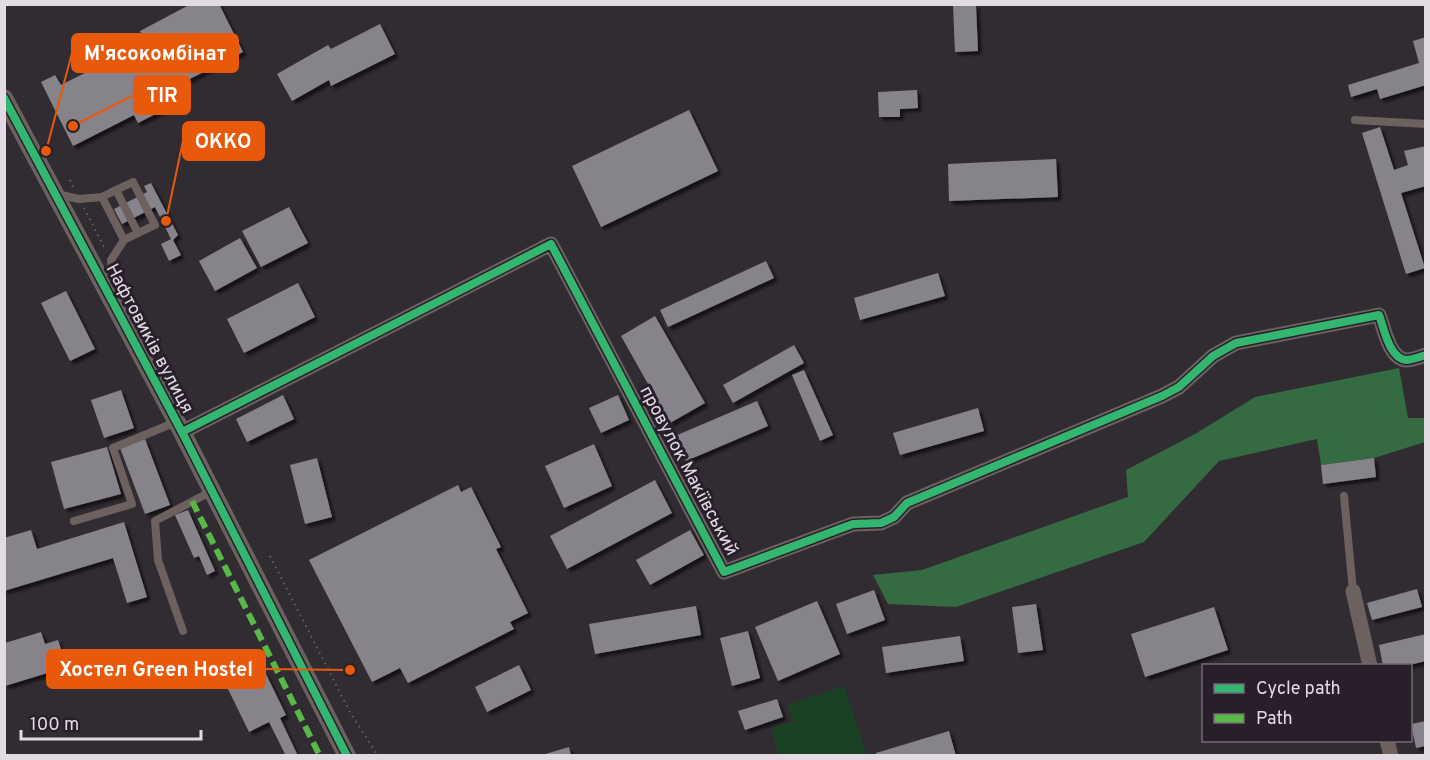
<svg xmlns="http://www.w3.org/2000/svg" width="1430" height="760" viewBox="0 0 1430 760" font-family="Overpass,sans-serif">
<defs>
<filter id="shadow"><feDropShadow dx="3.5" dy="3.5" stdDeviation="1.5" flood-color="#0009"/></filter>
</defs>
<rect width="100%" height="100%" fill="#312c32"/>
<polygon fill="#1b4125" points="844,686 867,755 779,755 771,728 793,721 787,705"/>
<polygon fill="#356b42" points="1399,368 1408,418 1425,418 1425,442 1374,458 1321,465 1317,439 1219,461 1144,542 956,607 888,604 873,575 922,570 1128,497 1126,470 1195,434 1255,397"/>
<g fill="#86838a" filter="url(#shadow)">
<polygon points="191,4 219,4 243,52 170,89 177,103 138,123 134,115 73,146 41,82 55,75 61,85 146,42 140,31"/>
<polygon points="953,5 976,5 978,51 955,52"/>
<polygon points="380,24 395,54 331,86 329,80 292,101 277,74 328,45 331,49"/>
<polygon points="1426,37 1426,85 1380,99 1377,89 1351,97 1348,85 1419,63 1413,41"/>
<polygon points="917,90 918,108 900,109 900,117 879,117 878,92"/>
<polygon points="689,110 718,171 601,227 572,166"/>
<polygon points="1380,127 1394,170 1408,165 1404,151 1426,146 1426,186 1401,193 1425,268 1406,274 1362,133"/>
<polygon points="1056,159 1058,197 949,201 948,164"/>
<polygon points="151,183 178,235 173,240 181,255 169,261 161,244 171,239 155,207 122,224 114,209 147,192 144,186"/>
<polygon points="289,207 308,243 261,267 242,231"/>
<polygon points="240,238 257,268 215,291 199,261"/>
<polygon points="766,261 774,278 668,327 660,310"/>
<polygon points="938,273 945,296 860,320 854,298"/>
<polygon points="298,283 315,317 244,353 227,319"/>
<polygon points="66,291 95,349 70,361 41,303"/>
<polygon points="655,316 705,403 670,423 621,336"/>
<polygon points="794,345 804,363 733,403 723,385"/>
<polygon points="804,370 833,435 820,441 792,375"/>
<polygon points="121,390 134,428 104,438 91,400"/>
<polygon points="283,395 294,419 247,442 236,419"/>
<polygon points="618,395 629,420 601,433 589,408"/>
<polygon points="757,401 768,426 686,461 675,436"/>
<polygon points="978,408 984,431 900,455 893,433"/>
<polygon points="145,439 170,505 145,514 120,448"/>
<polygon points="594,444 612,486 564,508 545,466"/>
<polygon points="107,447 121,494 64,509 51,462"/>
<polygon points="317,458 332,517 305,524 290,465"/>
<polygon points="1374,458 1376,477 1323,484 1321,465"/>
<polygon points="655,480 672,513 567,569 550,536"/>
<polygon points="458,485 461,492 471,487 501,547 496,549 528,613 510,622 514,629 408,683 400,668 372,682 309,560"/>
<polygon points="188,510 215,571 207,575 199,556 194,558 175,515"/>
<polygon points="124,522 147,597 127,603 113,558 4,591 4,538 31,530 37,549"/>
<polygon points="690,530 704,555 650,585 636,560"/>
<polygon points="1417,589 1422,607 1372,620 1367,603"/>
<polygon points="874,590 885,620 847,634 836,604"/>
<polygon points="817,601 840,654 778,681 755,627"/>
<polygon points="1036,604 1043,650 1018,653 1012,607"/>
<polygon points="696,606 701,635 595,654 589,624"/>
<polygon points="1214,607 1228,650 1145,677 1131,634"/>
<polygon points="748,631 760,678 732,686 720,638"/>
<polygon points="41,632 45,644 58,640 67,667 5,686 5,643"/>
<polygon points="1426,634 1426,661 1405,666 1383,666 1379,645"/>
<polygon points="960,636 964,661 886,673 882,647"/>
<polygon points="519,665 531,690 487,712 475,687"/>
<polygon points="265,672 286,715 280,718 298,756 286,756 269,722 249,732 228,689"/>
<polygon points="777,699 783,717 745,730 738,711"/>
<polygon points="1426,721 1426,746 1416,748 1411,724"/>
<polygon points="949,731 956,756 876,756 876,753"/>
<polygon points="569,747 571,756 543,756 542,755"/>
</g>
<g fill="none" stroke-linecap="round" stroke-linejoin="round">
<g stroke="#686160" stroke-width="2" stroke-dasharray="1.5 4.5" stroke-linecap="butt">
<polyline points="70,180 74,189"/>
<polyline points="84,208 106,251"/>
<polyline points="270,556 351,714 378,756"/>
</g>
<g stroke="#6c615e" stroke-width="8">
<polyline points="1355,120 1426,124"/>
<polyline points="116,190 133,182 155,225 138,233"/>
<polyline points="57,194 79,199 102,197 124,240 111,260 112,287"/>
<polyline points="102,197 116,190 138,233 124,240"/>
<polyline points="1344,496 1353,591"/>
<polyline points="74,521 132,504 113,448 176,422"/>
<polyline points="183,631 158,560 155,521 212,491"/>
</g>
<g stroke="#6c615e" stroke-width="15">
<path d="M182 432 551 244 724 572 853 524 881 523 894 517 907 503 1162 396 1179 387 1213 356 1236 343 1379 315C1384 328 1389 358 1406 360 1412 360 1419 357 1426 355"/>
<polyline points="1353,591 1370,666"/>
<polyline points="1387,740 1391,756"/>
</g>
<polyline stroke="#6c615e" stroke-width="18" points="4,98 182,432 347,756"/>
<polyline stroke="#58b947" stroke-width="6" stroke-dasharray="12 6" stroke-linecap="butt" points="192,501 320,756"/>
<g stroke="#291f2b" stroke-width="11">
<g id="cycleway">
<polyline points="4,98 182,432 347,756"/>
<path d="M182 432 551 244 724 572 853 524 881 523 894 517 907 503 1162 396 1179 387 1213 356 1236 343 1379 315C1384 328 1389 358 1406 360 1412 360 1419 357 1426 355"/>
</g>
</g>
<use href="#cycleway" stroke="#33b770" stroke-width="8"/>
</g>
<g text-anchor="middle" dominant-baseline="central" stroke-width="6" stroke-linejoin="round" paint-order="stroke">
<g font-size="18" fill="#e2dbe3" stroke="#291f2b">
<text transform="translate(149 339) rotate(62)">Нафтовиків вулиця</text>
<text transform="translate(688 471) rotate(62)">провулок Макіївський</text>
</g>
</g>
<path fill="none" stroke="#e8590c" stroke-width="2" d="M46 151L72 53M73 126L134 95M166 221L183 141M350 670L265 669"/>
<g fill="#e8590c" stroke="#291f2b" stroke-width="2">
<circle cx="46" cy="151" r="6"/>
<circle cx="73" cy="126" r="6"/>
<circle cx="166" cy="221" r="6"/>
<circle cx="350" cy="670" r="6"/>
</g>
<g fill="#e8590c" stroke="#e8590c" stroke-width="2">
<rect x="72" y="34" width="166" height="38" rx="6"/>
<rect x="134" y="76" width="56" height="38" rx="6"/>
<rect x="183" y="122" width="81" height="38" rx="6"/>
<rect x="47" y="650" width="218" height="38" rx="6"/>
</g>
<g font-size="20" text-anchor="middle" font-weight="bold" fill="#fff">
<text x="155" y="60">М'ясокомбінат</text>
<text x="162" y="102">TIR</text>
<text x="223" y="148">ОККО</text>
<text x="156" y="676">Хостел Green Hostel</text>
</g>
<rect width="1430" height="760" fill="none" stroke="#e2dbe3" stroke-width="12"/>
<rect x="1202" y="664" width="210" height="78" fill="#291f2b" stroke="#736a75" stroke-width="1.5"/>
<rect x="1214" y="684" width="30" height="9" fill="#33b770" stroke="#736a75" stroke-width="1.5"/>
<text x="1256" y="694" font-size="18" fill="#e2dbe3">Cycle path</text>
<rect x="1214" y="714" width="30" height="9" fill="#58b947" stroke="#736a75" stroke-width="1.5"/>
<text x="1256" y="724" font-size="18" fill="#e2dbe3">Path</text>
<path d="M21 730v9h180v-9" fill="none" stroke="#e2dbe3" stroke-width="3"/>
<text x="30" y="730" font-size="18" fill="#e2dbe3" stroke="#291f2b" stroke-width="4.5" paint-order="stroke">100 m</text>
</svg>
